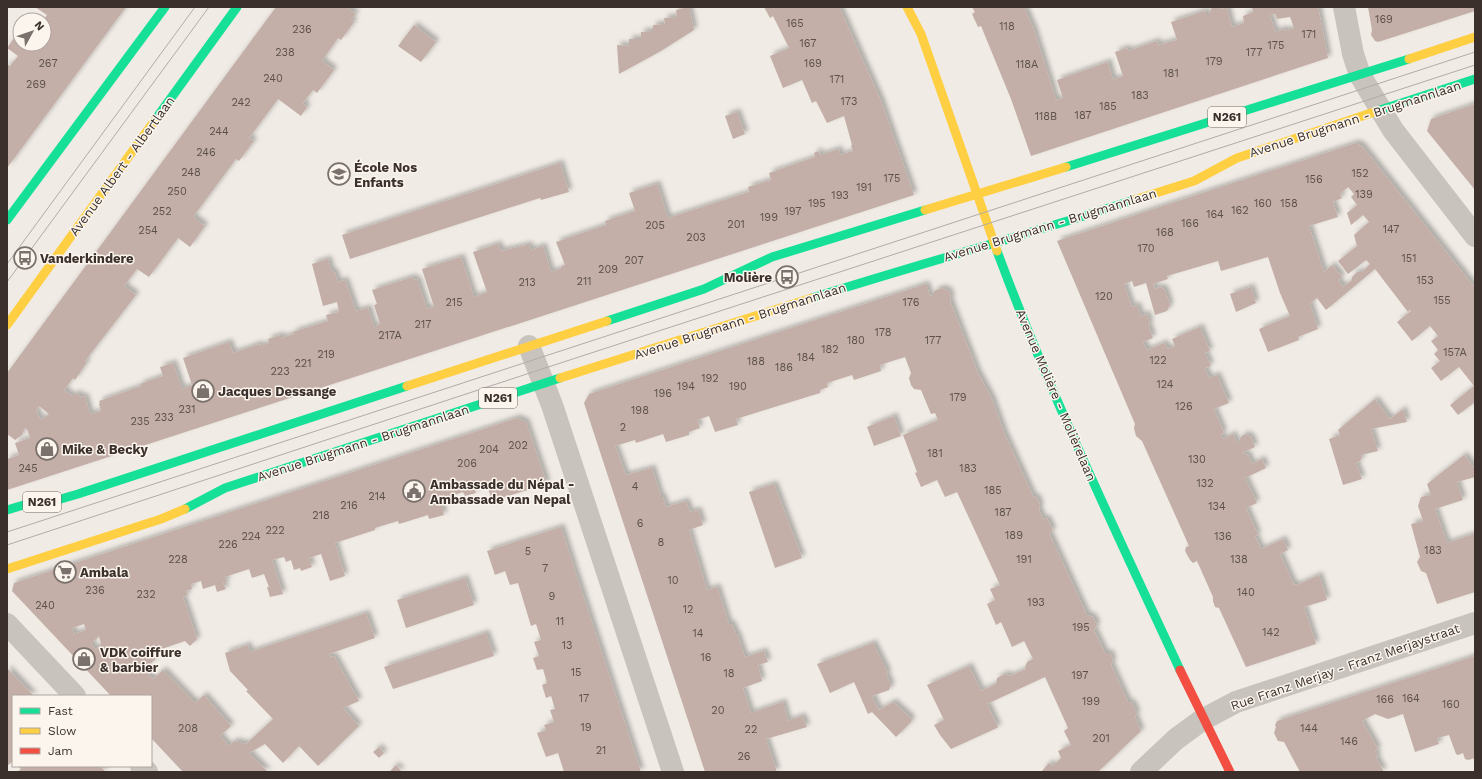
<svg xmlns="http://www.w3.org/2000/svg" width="1482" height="779" viewBox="0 0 1482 779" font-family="'Work Sans',sans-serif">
<defs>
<filter id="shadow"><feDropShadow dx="3.5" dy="-3.5" stdDeviation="2" flood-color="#0004"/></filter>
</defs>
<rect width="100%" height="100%" fill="#f0ebe5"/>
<g fill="#c3afa7" fill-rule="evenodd" filter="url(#shadow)">
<polygon points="35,7 126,7 7,168 7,64 10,66 18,56 7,48 19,31 20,32 20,44 44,44 44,20 47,15"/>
<path d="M276 7H349L348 8 356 14 351 19 354 22 341 40 338 38 322 61 334 70 317 93 313 90 303 103 307 107 301 116 278 99 249 138 254 141 239 161 236 159 193 217 205 226 190 247 178 238 149 277 137 269 124 286 136 295 85 361 87 362 75 380 73 378 64 390 72 396 78 393 80 397 85 396 90 414 101 411 99 404 100 403 99 401 141 386 140 384 163 376 160 367 173 363 182 389 192 385 183 358 229 342 233 353 259 344 260 346 269 343 268 339 281 335V338L294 334 293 332 328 321 326 315 339 312 337 302 323 306 312 264 315 263 328 259 331 270 335 273 338 282 345 280 356 311 368 308 374 327 380 324 374 305 377 304 372 290 413 277 414 280 417 279 427 309 434 307 422 269 461 257 474 297 487 292 473 252 498 244 501 251 527 245H529L531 250 543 246 551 272 560 269 562 266 565 265 556 242 606 225 605 221 635 211 629 193 657 184 668 218 749 192 748 187 771 180 769 173 815 157 814 153 818 151 820 155 839 149 840 155 853 151 851 145H852L844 116 827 123 816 101 812 103 802 80 783 88 770 56 789 48 773 16 770 18 764 7H839L881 101 914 195 7 490V459L19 455 15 443 30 438 27 429 25 428 22 435 15 440 7 434V373ZM39 406 49 414 41 420 36 411Z"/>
<polygon points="689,7 694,30 661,51 619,74 617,45 629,46 629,39 641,39 641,32 653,31 653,25 665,24 664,18 677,17 676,10"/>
<path d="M972 7H1024L1034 30 1056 100 1063 98 1057 80 1108 62 1113 80 1123 76 1115 52 1127 48 1128 51 1157 41 1158 45 1177 40 1171 22 1205 11 1206 14H1209L1211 9 1214 7 1222 9 1227 8 1232 27 1244 23 1243 16 1253 12 1252 7H1318L1328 58 1031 156 1011 99 981 26 978 27 972 14 975 12ZM1275 14 1277 19 1290 17 1294 28 1285 31 1284 29 1275 32 1270 15Z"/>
<polygon points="1368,7 1475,7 1475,11 1378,42 1375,41 1371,35 1372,30"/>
<polygon points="414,25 436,42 421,62 398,46"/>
<polygon points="1475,104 1475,190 1427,131 1431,119"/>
<polygon points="737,112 745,134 733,139 725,116"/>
<path d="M1356 143 1362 146 1475 288V402L1458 415 1450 405 1474 386 1459 367 1441 381 1431 368 1440 361 1434 354 1438 350 1431 341 1438 336 1430 326 1412 341 1397 322 1411 311 1410 310 1408 312 1375 269 1326 310 1317 298 1310 304 1318 329 1298 337 1299 340 1268 352 1259 329 1290 316 1280 293 1268 257 1221 271 1218 261 1167 276 1168 279 1153 284 1155 289 1160 287 1165 290 1170 305 1167 311 1155 315 1146 283 1134 287 1132 281 1124 284 1132 307 1137 305 1141 316 1147 314 1150 324 1148 325 1153 338 1143 342 1147 350 1164 343 1168 349 1175 346 1172 339 1200 327 1210 351 1205 353 1211 366 1205 368 1209 378 1217 375 1229 403 1214 409 1224 433 1221 434 1223 439 1233 434 1237 443 1239 442 1240 438 1243 435H1247L1251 437 1255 447 1242 453 1248 455 1252 464 1262 459 1266 468 1245 478 1257 503 1246 508 1258 535 1255 536 1261 549 1283 539 1288 550 1280 554 1294 585 1297 584V585L1319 575 1327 600 1304 607 1316 644 1246 667 1219 608 1215 607 1213 601V597L1197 561 1193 563 1190 560 1185 551 1186 547 1189 546 1142 441 1136 436 1134 428 1135 424 1057 241 1169 204ZM1348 187 1354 194 1351 197 1357 205 1347 213 1351 225 1363 215 1369 222 1354 235 1357 246 1338 261 1348 274 1366 260 1370 264 1362 272H1357L1352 277V280L1343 287 1338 280 1342 277 1332 265 1324 272 1309 226 1338 217 1333 202 1342 198 1340 194Z"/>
<polygon points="560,163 569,192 541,200 540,198 350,259 342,235"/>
<polygon points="926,284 930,296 933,295 934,291 942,288 949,291 951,298 950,301 978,373 992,399 1005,435 1033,496 1037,498 1040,505 1039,510 1043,519 1047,518 1053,531 1049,533 1086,613 1087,615 1093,617 1097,625 1094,630 1105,653 1110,653 1113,661 1111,665 1128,702 1132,703 1137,713 1135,717 1141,731 1098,772 1041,772 1049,763 1053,766 1061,758 1058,751 1071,745 1064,731 1068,728 1045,677 987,704 998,727 997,728 951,749 940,735 934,725 944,720 927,685 969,666 981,691 996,684 997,678 1005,674 1010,676 1026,669 1025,667 1027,662 1033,659 1024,641 1012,647 1001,622 996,625 987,604 995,600 990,589 1000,585 957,492 945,497 937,480 921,487 915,473 917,472 903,435 938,420 935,413 931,414 921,390 914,389 911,385 909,378 911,373 905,357 880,365 881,371 854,380 852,375 827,383 828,387 820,390 820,393 736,419 738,425 715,432 709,416 697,420 700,428 689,432 689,435 666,442 663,434 636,443 635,440 615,446 626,475 652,468 661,497 663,497 666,507 686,501 690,512 698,510 703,525 689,530 707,590 717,587 729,624 732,624 736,634 737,634 745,657 764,651 768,662 758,665 762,681 743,688 751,713 783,702 788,721 802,716 807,727 766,739 777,772 705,772 584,403 589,394"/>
<polygon points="1251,287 1256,303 1236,312 1230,294"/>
<polygon points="1375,399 1390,419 1403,409 1407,422 1371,429 1378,451 1361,455 1362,457 1360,461 1356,463 1362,479 1343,485 1329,439 1340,435 1338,430"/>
<polygon points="894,416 901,436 874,446 867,427"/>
<path d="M517 418 526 422 547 484 492 501 487 485 474 489 476 493 465 496 463 492 451 496 452 500 441 503 444 515 429 519 428 515 399 524 398 521 375 528V530L335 543 345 576 330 581 321 554 309 558 312 567 301 571 300 568 294 570 291 560 286 562 284 557 272 560 283 594 270 597 267 587H269L264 574 252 578 249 569 225 577 227 582 223 583 226 589 217 592 215 585 203 589 201 581 191 584 192 589 186 591 188 595 183 597 197 639 190 646 185 641 153 652 158 657 144 669 153 679 163 670 195 703 204 695 231 726 220 736 229 746 234 741 246 744 273 719 246 691 248 690 230 671 225 653 248 645 250 652 366 613 375 638 329 654 330 657 334 656 359 701 343 708 359 726 318 766 299 746 283 763 265 744 249 753 268 772H183L151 738V696H111L12 591 14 583ZM84 624 86 630 74 634 72 628ZM99 636 101 644 96 649 91 644Z"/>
<polygon points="1464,455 1475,469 1475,477 1457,482 1463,500 1435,509 1447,543 1474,534 1475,592 1437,604 1426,573 1421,571 1417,562 1420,557 1411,524 1423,521 1418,506 1421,497 1431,495 1427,484"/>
<polygon points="774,484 802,558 775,568 749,492"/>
<polygon points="561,527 576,574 641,772 564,772 558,753 546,757 537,733 546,730 544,725 554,722 550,710 555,709 551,696 546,698 542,685 547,683 543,669 537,670 533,658 539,656 534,642 541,640 536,624 531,626 518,583 510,585 505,571 495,575 487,551"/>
<polygon points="465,578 474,605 406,628 397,600"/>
<polygon points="486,633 494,656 393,689 384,667"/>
<polygon points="873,643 888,673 886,674 891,685 889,690 872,696 879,710 893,702 911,718 911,722 896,737 872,712 868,714 854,682 830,693 817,664"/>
<polygon points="1475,656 1475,758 1468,760 1465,759 1463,753 1458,755 1456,754 1449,735 1437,738 1439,744 1415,752 1403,714 1388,719 1375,714 1362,721 1378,749 1375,751 1378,757 1376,758 1384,772 1300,772 1284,742 1278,741 1274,733 1276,727 1275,725 1277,721"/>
<polygon points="7,668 34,696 13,696 13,761 7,766"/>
<polygon points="379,747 384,753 379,758 373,752"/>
<polygon points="396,765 402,772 389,772"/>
<polygon points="18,766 100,766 106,772 17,772 21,769"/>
</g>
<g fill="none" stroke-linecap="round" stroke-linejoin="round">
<g stroke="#c9c3be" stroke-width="22">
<polyline points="1344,7 1353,54 1360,75 1393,130 1475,236"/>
<polyline points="529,346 552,405 673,772"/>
<polyline points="7,624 75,696"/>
<polyline points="141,766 147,772"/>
<polyline points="1141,772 1176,739 1202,720 1236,702 1475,623"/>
</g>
<g stroke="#16e098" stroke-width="9">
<polyline points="1377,111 1475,79"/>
<polyline points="155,120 237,7"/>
<polyline points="1066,167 1409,59"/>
<polyline points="7,220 165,7"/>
<path d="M997 251C1050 394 1116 532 1180 670"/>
<path d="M812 298C919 264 1027 235 1134 200"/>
<polyline points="607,321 704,289 772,257 925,210"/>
<polyline points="185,509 225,488 560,378"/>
<polyline points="7,510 27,504 54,501 78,494 407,386"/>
</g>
<g stroke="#ffcf43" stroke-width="9">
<polyline points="907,7 921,34 997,251"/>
<polyline points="1409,59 1475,37"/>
<polyline points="1134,200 1194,181 1237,158 1377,111"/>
<polyline points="925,210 1066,167"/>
<polyline points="7,325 155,120"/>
<polyline points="560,378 812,298"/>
<polyline points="407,386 607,321"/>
<polyline points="7,569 161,519 185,509"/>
</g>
<polyline stroke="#f24e42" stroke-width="9" points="1180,670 1230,772"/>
<g stroke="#b1aca8" stroke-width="1">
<polyline points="7,264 195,7"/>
<polyline points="7,282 209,7"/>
<polyline points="7,532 1475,52"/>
<polyline points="7,545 539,370 1475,65"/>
</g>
</g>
<defs>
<g id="school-ring" transform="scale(1.15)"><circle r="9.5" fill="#fbf5ee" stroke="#7a716c" stroke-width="1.5"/><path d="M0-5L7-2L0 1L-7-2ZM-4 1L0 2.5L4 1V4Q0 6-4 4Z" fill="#7a716c"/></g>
<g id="bus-ring" transform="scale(1.15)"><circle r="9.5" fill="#fbf5ee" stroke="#7a716c" stroke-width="1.5"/><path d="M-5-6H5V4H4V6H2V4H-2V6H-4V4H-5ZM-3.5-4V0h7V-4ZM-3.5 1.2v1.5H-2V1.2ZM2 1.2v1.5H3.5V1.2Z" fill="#7a716c"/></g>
<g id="shop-ring" transform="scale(1.15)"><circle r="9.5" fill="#fbf5ee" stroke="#7a716c" stroke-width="1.5"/><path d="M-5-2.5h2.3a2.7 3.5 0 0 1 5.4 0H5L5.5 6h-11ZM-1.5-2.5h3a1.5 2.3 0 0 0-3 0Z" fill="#7a716c"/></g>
<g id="civic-ring" transform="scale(1.15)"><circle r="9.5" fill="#fbf5ee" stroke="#7a716c" stroke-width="1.5"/><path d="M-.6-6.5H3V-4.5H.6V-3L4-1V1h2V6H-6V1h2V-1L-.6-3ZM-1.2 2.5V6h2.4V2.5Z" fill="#7a716c"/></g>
<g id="supermarket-ring" transform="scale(1.15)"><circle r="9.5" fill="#fbf5ee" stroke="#7a716c" stroke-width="1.5"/><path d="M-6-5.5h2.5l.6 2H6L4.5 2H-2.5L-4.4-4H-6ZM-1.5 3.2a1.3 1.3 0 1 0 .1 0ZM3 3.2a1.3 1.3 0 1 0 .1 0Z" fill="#7a716c"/></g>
</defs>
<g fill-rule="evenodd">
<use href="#school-ring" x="339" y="174"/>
<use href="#bus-ring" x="25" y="258"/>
<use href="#bus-ring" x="787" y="277"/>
<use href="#shop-ring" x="203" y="391"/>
<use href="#shop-ring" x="47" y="449"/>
<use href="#civic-ring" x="414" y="491"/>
<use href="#supermarket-ring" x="65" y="572"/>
<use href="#shop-ring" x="84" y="659"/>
</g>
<g text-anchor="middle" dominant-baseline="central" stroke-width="3" stroke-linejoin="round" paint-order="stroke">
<g font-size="11" fill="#5d504a">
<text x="1384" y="19">169</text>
<text x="795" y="23">165</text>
<text x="1007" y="26">118</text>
<text x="302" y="29">236</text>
<text x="1309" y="34">171</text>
<text x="808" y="43">167</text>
<text x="1276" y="45">175</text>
<text x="285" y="52">238</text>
<text x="1254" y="52">177</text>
<text x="1214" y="61">179</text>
<text x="48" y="63">267</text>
<text x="813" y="63">169</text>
<text x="1027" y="64">118A</text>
<text x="1171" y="73">181</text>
<text x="273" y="78">240</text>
<text x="837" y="79">171</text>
<text x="36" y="84">269</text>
<text x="1140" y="95">183</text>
<text x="849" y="101">173</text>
<text x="241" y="102">242</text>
<text x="1108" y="106">185</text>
<text x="1083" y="115">187</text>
<text x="1046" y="116">118B</text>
<text x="219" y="131">244</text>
<text x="206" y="152">246</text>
<text x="191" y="172">248</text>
<text x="1360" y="173">152</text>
<text x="892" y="178">175</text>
<text x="1314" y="179">156</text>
<text x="864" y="187">191</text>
<text x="177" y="191">250</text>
<text x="1364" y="194">139</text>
<text x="840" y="195">193</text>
<text x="817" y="203">195</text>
<text x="1263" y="203">160</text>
<text x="1289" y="203">158</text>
<text x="1240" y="210">162</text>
<text x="162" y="211">252</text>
<text x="793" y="211">197</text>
<text x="1215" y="214">164</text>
<text x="769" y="217">199</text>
<text x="1190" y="223">166</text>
<text x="736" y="224">201</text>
<text x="655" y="225">205</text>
<text x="1391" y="229">147</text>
<text x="148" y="230">254</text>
<text x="1165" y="232">168</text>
<text x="696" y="237">203</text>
<text x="1146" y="248">170</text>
<text x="1409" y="258">151</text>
<text x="634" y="260">207</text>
<text x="608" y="269">209</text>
<text x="1425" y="280">153</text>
<text x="584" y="281">211</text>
<text x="527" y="282">213</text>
<text x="1104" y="296">120</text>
<text x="1442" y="300">155</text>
<text x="454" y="302">215</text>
<text x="911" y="302">176</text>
<text x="423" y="324">217</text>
<text x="883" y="332">178</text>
<text x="390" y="335">217A</text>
<text x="856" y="340">180</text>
<text x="933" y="340">177</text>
<text x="830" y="349">182</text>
<text x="1455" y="352">157A</text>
<text x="326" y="354">219</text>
<text x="806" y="357">184</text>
<text x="1158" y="360">122</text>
<text x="756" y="361">188</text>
<text x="303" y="363">221</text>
<text x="784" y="367">186</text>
<text x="280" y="371">223</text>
<text x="710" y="378">192</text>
<text x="1165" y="384">124</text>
<text x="686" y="386">194</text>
<text x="738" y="386">190</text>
<text x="663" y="393">196</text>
<text x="958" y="397">179</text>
<text x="1184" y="406">126</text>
<text x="187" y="409">231</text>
<text x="640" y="410">198</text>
<text x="164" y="417">233</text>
<text x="140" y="421">235</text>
<text x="623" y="427">2</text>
<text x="518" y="445">202</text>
<text x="489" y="449">204</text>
<text x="935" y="453">181</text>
<text x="1197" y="459">130</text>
<text x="467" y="463">206</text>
<text x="28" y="468">245</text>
<text x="968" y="468">183</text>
<text x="1205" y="483">132</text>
<text x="635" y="486">4</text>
<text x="993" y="490">185</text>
<text x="377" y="496">214</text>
<text x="349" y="505">216</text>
<text x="1217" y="506">134</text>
<text x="1003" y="512">187</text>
<text x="321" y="515">218</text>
<text x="640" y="523">6</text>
<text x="275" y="530">222</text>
<text x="1014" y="535">189</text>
<text x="251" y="536">224</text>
<text x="1223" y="536">136</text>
<text x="661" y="542">8</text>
<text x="228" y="544">226</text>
<text x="1433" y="550">183</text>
<text x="528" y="551">5</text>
<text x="178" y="559">228</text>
<text x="1024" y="559">191</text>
<text x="1239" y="559">138</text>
<text x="545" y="568">7</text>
<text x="673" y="580">10</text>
<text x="95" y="590">236</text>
<text x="1246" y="592">140</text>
<text x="146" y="594">232</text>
<text x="552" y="596">9</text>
<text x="1036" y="602">193</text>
<text x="45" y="605">240</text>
<text x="688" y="609">12</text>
<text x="560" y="621">11</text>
<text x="1081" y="627">195</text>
<text x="1271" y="632">142</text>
<text x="698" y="633">14</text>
<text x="567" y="645">13</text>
<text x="706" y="657">16</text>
<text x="576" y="672">15</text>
<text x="729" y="673">18</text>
<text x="1080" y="675">197</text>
<text x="584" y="698">17</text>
<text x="1411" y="698">164</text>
<text x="1385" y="699">166</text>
<text x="1091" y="701">199</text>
<text x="1451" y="704">160</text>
<text x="718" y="710">20</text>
<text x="586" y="727">19</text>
<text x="188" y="728">208</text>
<text x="1309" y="728">144</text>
<text x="751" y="729">22</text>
<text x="1101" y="738">201</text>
<text x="1349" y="741">146</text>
<text x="601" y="750">21</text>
<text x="744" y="756">26</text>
</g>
<g fill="#fbf5ee" stroke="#756b66" stroke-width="1">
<rect x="1208" y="107" width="38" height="20" rx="3"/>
<rect x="479" y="388" width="38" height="20" rx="3"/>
<rect x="23" y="492" width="38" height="20" rx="3"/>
</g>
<g font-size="12" font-weight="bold" fill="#3b302b">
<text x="1227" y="117">N261</text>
<text x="498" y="398">N261</text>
<text x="42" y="502">N261</text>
</g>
<g font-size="13" fill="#3b302b" stroke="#fbf5ee">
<text transform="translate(1355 119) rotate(-18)">Avenue Brugmann - Brugmannlaan</text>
<text transform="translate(122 166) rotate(-54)">Avenue Albert - Albertlaan</text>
<text transform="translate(1050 225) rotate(-17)">Avenue Brugmann - Brugmannlaan</text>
<text transform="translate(740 321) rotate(-18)">Avenue Brugmann - Brugmannlaan</text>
<text transform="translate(1056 395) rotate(67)">Avenue Molière - Molièrelaan</text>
<text transform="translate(363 443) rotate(-18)">Avenue Brugmann - Brugmannlaan</text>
<text transform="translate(1345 667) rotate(-19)">Rue Franz Merjay - Franz Merjaystraat</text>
</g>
<g font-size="13" font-weight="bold" fill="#3b302b" stroke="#fbf5ee" text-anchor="start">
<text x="354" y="167">École Nos<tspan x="354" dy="15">Enfants</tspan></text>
<text x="40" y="258">Vanderkindere</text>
<text x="772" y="277" text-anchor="end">Molière</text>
<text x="218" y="391">Jacques Dessange</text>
<text x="62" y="449">Mike &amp; Becky</text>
<text x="430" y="484">Ambassade du Népal -<tspan x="430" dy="15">Ambassade van Nepal</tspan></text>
<text x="80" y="572">Ambala</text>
<text x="100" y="652">VDK coiffure<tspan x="100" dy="15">&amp; barbier</tspan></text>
</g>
</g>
<rect width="1482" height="779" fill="none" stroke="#3b302b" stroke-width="16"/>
<rect x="12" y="695" width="140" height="72" fill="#fbf5ee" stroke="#aea6a0"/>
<rect x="20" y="708" width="20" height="6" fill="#16e098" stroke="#aea6a0"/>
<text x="48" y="715" font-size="12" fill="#3b302b">Fast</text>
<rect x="20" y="728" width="20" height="6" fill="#ffcf43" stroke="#aea6a0"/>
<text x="48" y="735" font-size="12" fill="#3b302b">Slow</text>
<rect x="20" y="748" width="20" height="6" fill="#f24e42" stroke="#aea6a0"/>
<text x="48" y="755" font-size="12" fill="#3b302b">Jam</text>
<g transform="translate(32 32) rotate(50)"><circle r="19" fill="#fbf5ee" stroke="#aea6a0"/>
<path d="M0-3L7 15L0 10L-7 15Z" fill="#7a716c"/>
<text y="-6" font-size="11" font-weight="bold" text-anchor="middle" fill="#3b302b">N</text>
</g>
</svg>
